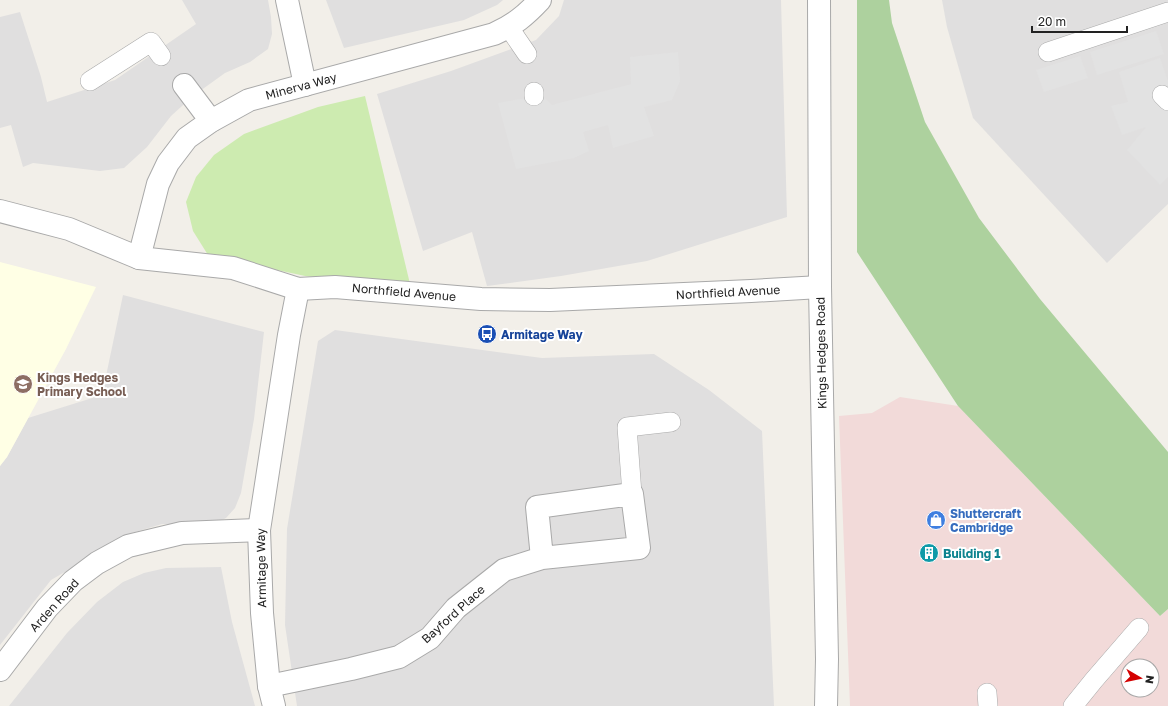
<svg xmlns="http://www.w3.org/2000/svg" width="1168" height="706" viewBox="0 0 1168 706" font-family="'Golos Text',sans-serif">
<rect width="100%" height="100%" fill="#f2efe9"/>
<g fill="#e0dfdf">
<polygon points="182,0 268,0 271,17 272,34 268,49 250,62 225,73 193,96 171,116 147,147 124,168 100,171 33,163 23,167 11,125 0,128 0,17 20,12 41,77 47,102 115,80 196,24"/>
<polygon points="326,0 503,0 497,5 464,20 344,48"/>
<polygon points="564,0 781,0 787,217 647,261 561,276 487,286 472,232 423,251 377,94 451,71 536,40 559,16"/>
<polygon points="942,0 1168,0 1168,204 1107,263 973,118 947,27"/>
<polygon points="123,295 264,332 254,419 241,493 235,508 226,518 214,524 162,524 132,533 51,580 0,645 0,466 7,457 28,418 102,395"/>
<polygon points="335,330 542,358 654,354 709,390 762,431 774,706 297,706 285,625 287,529 318,341"/>
<polygon points="221,567 232,622 255,706 9,706 67,633 97,602 123,582 144,573 166,568"/>
</g>
<path fill="#f2dad9" fill-rule="evenodd" d="M900 397 958 406 1160 616 1168 609V706H850L839 416 872 413ZM1128 666H1152V690H1128Z"/>
<polygon fill="#ffffe5" points="0,262 96,287 66,349 7,457 0,466"/>
<polygon fill="#cdebb0" points="365,96 411,288 305,276 208,255 193,231 186,202 196,177 214,155 244,134 318,107"/>
<polygon fill="#add19e" points="857,0 889,0 892,23 925,122 979,218 1040,299 1168,452 1168,609 1160,616 958,406 857,252"/>
<g fill="#e2e2e2">
<polygon points="1156,31 1164,54 1097,75 1090,52"/>
<polygon points="678,52 680,81 672,100 644,107 654,136 613,148 608,125 583,132 589,151 574,158 516,169 498,103 542,95 552,105 631,84 630,57"/>
<polygon points="1080,56 1088,78 1044,92 1036,70"/>
<polygon points="1160,58 1168,81 1168,177 1160,185 1127,150 1146,127 1122,135 1111,106 1128,102 1119,72"/>
</g>
<g fill="none" stroke-linecap="round" stroke-linejoin="round">
<g stroke="#a9a9a9" stroke-width="20">
<g id="service">
<polyline points="510,27 514,35 527,54"/>
<polyline points="1048,52 1168,12"/>
<polyline points="90,81 151,42 161,56"/>
<polyline points="534,92 534,96"/>
<polyline points="1162,95 1168,101"/>
<polyline points="632,494 627,427 671,422"/>
<polyline points="987,693 988,706"/>
<polyline points="1073,706 1094,680 1139,628"/>
</g>
</g>
<g stroke="#a9a9a9" stroke-width="24">
<g id="minor">
<polyline points="287,0 305,85"/>
<polyline points="184,85 211,121"/>
<polyline points="0,211 69,229 139,258 233,268 298,289 335,287 481,299 550,300 751,291 820,287"/>
<path d="M139 258 158 184 168 163 187 138 211 121 249 100 494 34C514 25 525 16 540 0"/>
<polyline points="0,670 47,608 73,581 97,563 128,546 182,533 259,530"/>
<polyline points="269,686 351,669 399,657 430,638 456,608 504,570 542,558 639,548 632,494 537,507 542,558"/>
<polyline points="274,706 269,686 262,613 259,530 289,335 298,289"/>
</g>
</g>
<g stroke="#a9a9a9" stroke-width="24">
<polyline id="tertiary" points="819,0 820,287 827,659 826,706"/>
</g>
<use href="#service" stroke="#fff" stroke-width="19"/>
<use href="#minor" stroke="#fff" stroke-width="22"/>
<use href="#tertiary" stroke="#fff" stroke-width="22"/>
</g>
<defs>
<g id="bus-disc" transform="scale(1)"><circle r="9.5" fill="#1a4fb4" stroke="#fff"/><path d="M-5-6H5V4H4V6H2V4H-2V6H-4V4H-5ZM-3.5-4V0h7V-4ZM-3.5 1.2v1.5H-2V1.2ZM2 1.2v1.5H3.5V1.2Z" fill="#fff"/></g>
<g id="school-disc" transform="scale(1)"><circle r="9.5" fill="#8d6e63" stroke="#fff"/><path d="M0-5L7-2L0 1L-7-2ZM-4 1L0 2.5L4 1V4Q0 6-4 4Z" fill="#fff"/></g>
<g id="shop-disc" transform="scale(1)"><circle r="9.5" fill="#3f7fe0" stroke="#fff"/><path d="M-5-2.5h2.3a2.7 3.5 0 0 1 5.4 0H5L5.5 6h-11ZM-1.5-2.5h3a1.5 2.3 0 0 0-3 0Z" fill="#fff"/></g>
<g id="building-disc" transform="scale(1)"><circle r="9.5" fill="#0f9aa8" stroke="#fff"/><path d="M-4-6H4V6H1V3H-1V6H-4ZM-2.5-4.3h1.7v1.8h-1.7ZM.8-4.3h1.7v1.8H.8ZM-2.5-1h1.7V.8h-1.7ZM.8-1h1.7V.8H.8Z" fill="#fff"/></g>
</defs>
<g fill-rule="evenodd">
<use href="#bus-disc" x="487" y="334"/>
<use href="#school-disc" x="23" y="384"/>
<use href="#shop-disc" x="936" y="520"/>
<use href="#building-disc" x="929" y="553"/>
</g>
<g text-anchor="middle" dominant-baseline="central" stroke-width="4" stroke-linejoin="round" paint-order="stroke">
<g font-size="12" fill="#222" stroke="#fff">
<text transform="translate(301 86) rotate(-15)">Minerva Way</text>
<text transform="translate(404 292) rotate(5)">Northfield Avenue</text>
<text transform="translate(728 292) rotate(-3)">Northfield Avenue</text>
<text transform="translate(821 353) rotate(-91)">Kings Hedges Road</text>
<text transform="translate(261 568) rotate(-91)">Armitage Way</text>
<text transform="translate(54 605) rotate(-48)">Arden Road</text>
<text transform="translate(453 614) rotate(-42)">Bayford Place</text>
</g>
<g font-size="12" font-weight="bold" fill="#164399" stroke="#fff" text-anchor="start">
<text x="501" y="334">Armitage Way</text>
</g>
<g font-size="12" font-weight="bold" fill="#785e54" stroke="#fff" text-anchor="start">
<text x="37" y="377">Kings Hedges<tspan x="37" dy="14">Primary School</tspan></text>
</g>
<g font-size="12" font-weight="bold" fill="#366cbe" stroke="#fff" text-anchor="start">
<text x="950" y="513">Shuttercraft<tspan x="950" dy="14">Cambridge</tspan></text>
</g>
<g font-size="12" font-weight="bold" fill="#0d838f" stroke="#fff" text-anchor="start">
<text x="943" y="553">Building 1</text>
</g>
</g>
<g transform="translate(1140 678) rotate(99)"><circle r="19" fill="#ffffff" stroke="#a7a7a7"/>
<path d="M0-3L7 15L0 10L-7 15Z" fill="#d40000"/>
<text y="-6" font-size="11" font-weight="bold" text-anchor="middle" fill="#222222">N</text>
</g>
<path d="M1032 26v6h95v-6" fill="none" stroke="#222222" stroke-width="2"/>
<text x="1038" y="26" font-size="12" fill="#222222" stroke="#ffffff" stroke-width="3" paint-order="stroke">20 m</text>
</svg>
